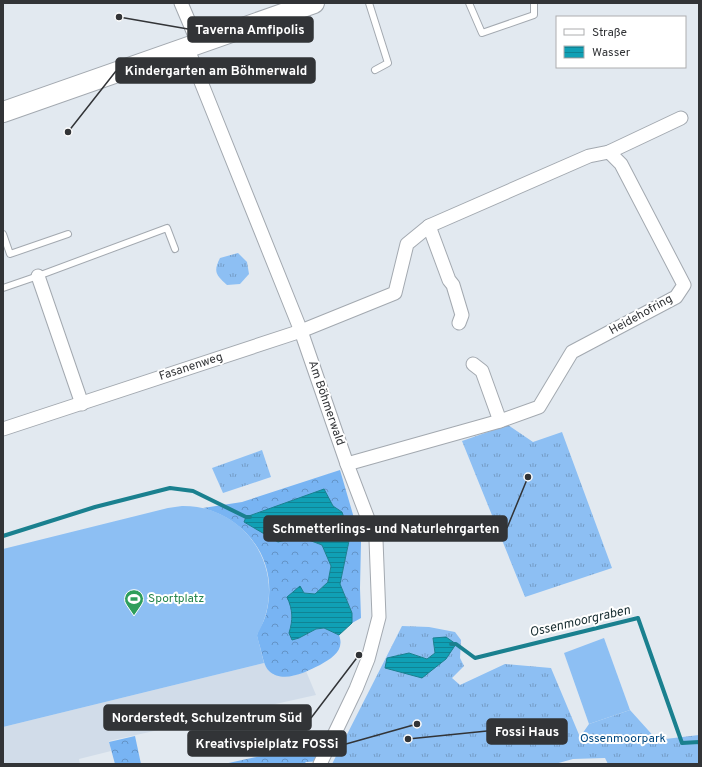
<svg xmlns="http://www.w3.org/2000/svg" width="702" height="767" viewBox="0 0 702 767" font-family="Overpass,sans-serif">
<defs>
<pattern id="grass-tufts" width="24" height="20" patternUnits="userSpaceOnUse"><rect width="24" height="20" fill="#8dbff3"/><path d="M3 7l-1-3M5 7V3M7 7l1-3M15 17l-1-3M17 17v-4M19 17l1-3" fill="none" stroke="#749cc6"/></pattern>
<pattern id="forest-crowns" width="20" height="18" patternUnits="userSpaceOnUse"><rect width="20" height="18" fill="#78b4f3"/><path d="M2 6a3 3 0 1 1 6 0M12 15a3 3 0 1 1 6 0" fill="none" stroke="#6393c6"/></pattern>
<pattern id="water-rules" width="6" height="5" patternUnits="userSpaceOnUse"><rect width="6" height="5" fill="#10a0b5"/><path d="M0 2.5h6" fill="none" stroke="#108394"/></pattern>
</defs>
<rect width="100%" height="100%" fill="#e2e9f0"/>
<polygon fill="#d1dce9" points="264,663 268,670 274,675 293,676 306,671 316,695 109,741 111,751 79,759 80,764 3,764 3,727"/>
<g fill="url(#grass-tufts)" fill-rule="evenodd">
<path d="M238 253 247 262 249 274 240 284 227 285C216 275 213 272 220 258Z"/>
<polygon points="508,425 533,442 562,432 612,568 525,597 462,441"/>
<polygon points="262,450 271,477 223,493 212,468"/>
<path d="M402 626 429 627 455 632 461 640 460 658 464 666 452 678 460 685 505 664 551 668 580 737 589 724 630 710 657 740 699 735V764H608L605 758 573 759 555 764H332ZM433 638 446 659 386 662 409 653 427 659 435 653Z"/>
</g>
<g fill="url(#forest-crowns)">
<path d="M340 470 361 542 360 588 361 618 352 623V613L340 584 350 536 342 512 333 506 324 490 246 517 245 522 278 542 293 538 306 539 322 545 331 566 328 582 315 594 304 593 291 606 292 624 289 633 292 639 299 638 316 629 324 628 339 635C345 651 332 658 320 665 306 672 283 684 269 671 264 666 263 658 261 651 260 646 258 641 257 636 257 631 262 625 264 620 266 615 267 610 268 605 276 559 247 520 203 508L242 502Z"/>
<polygon points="324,732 322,761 306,762 304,764 224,764 311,745"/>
<polygon points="135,736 141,764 115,764 109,742"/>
</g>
<g fill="#8dbff3">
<path d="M182 506C249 505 291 576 257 635L264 663 3 727V549L168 508Z"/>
<polygon points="604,638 630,710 589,724 564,653"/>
</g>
<g fill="url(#water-rules)" stroke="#1a808f">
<path d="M324 489 333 506 342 512 350 536 340 584 352 613V623L339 635 324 628 316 629 299 638 292 640 289 633C293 620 293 610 287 597L300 586 304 593 315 594 328 582 331 566 322 545 306 539 293 538 278 542 244 522 246 517Z"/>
<polygon points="446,637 456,644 446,659 422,678 385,668 387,658 409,653 427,659 435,653 433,638"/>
</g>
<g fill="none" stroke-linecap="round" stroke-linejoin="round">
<g stroke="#1a808f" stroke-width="4">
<polyline points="3,536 95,507 170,488 193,491 246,517 250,517"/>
<polyline points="451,644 456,644 475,658 638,618 682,743 699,742"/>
</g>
<g stroke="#a3a9b0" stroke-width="8">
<g id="lane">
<polyline points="369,3 388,63 375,70"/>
<polyline points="469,3 482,33 534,15 534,3"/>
<polyline points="3,234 10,254 68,234"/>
<polyline points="3,288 38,276 167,228 175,249"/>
</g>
</g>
<g stroke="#a3a9b0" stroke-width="15">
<g id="street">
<polyline points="181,3 198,43"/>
<polyline points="187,47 301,331 347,464 376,540 379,617 368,659 356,689 320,764"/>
<polyline points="609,152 681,118"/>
<polyline points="429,226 449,280 453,285 462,315 459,323"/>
<polyline points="38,276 82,404"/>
<polyline points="473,364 482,371 500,421"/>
<polyline points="3,429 301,331 395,293 407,244 429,226 589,156 609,152 621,164 684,285 676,297 572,352 539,407 500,421 347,464"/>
</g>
</g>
<g stroke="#a3a9b0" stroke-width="22">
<polyline id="primary" points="3,112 314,3"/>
</g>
<use href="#lane" stroke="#fff" stroke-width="6"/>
<use href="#street" stroke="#fff" stroke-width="13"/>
<use href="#primary" stroke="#fff" stroke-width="20"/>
</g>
<defs>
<g id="stadium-pin" transform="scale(1)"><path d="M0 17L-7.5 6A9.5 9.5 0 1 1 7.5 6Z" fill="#2e9e5b" stroke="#fff"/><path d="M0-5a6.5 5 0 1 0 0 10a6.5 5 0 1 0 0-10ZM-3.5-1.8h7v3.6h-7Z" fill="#fff"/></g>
</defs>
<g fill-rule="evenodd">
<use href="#stadium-pin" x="134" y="599"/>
</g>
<g text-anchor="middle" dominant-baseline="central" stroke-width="4" stroke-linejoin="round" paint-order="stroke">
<g font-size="12" fill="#323437" stroke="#fff">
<text transform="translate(641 315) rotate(-29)">Heidehofring</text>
<text transform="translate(191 367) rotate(-18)">Fasanenweg</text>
<text transform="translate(326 403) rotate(71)">Am Böhmerwald</text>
</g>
<g font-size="12" fill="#27864d" stroke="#fff" text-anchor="start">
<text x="148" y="599">Sportplatz</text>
</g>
<g font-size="12" fill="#004880" stroke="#fff">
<text x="623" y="739">Ossenmoorpark</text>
</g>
<g font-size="13" font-style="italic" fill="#182d31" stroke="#fff">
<text transform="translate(580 622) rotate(-13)">Ossenmoorgraben</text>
</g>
</g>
<path fill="none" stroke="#323437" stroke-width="1.5" d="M119 17L188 29M68 132L116 71M528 477L507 528M359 655L311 718M408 739L487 731M417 724L346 744"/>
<g fill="#323437" stroke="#fff" stroke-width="1.5">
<circle cx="119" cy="17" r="4"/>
<circle cx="68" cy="132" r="4"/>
<circle cx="528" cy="477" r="4"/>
<circle cx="359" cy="655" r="4"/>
<circle cx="408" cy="739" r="4"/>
<circle cx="417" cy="724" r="4"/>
</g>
<g fill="#323437" stroke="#323437" stroke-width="1.5">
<rect x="188" y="17" width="125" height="25" rx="4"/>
<rect x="116" y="58" width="199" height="25" rx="4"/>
<rect x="264" y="516" width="243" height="25" rx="4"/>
<rect x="104" y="705" width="207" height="25" rx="4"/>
<rect x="487" y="719" width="80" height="25" rx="4"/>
<rect x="188" y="731" width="158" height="25" rx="4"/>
</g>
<g font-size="13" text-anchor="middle" font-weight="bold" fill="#fff">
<text x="250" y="34">Taverna Amfipolis</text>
<text x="216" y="75">Kindergarten am Böhmerwald</text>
<text x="386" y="533">Schmetterlings- und Naturlehrgarten</text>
<text x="207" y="722">Norderstedt, Schulzentrum Süd</text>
<text x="527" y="736">Fossi Haus</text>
<text x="267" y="748">Kreativspielplatz FOSSi</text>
</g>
<rect width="702" height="767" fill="none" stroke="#323437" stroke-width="8"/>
<rect x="556" y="16" width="130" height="52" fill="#ffffff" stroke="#adaeaf"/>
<rect x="564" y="29" width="20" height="6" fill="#ffffff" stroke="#adaeaf"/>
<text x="592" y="36" font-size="12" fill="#323437">Straße</text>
<rect x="564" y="46" width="20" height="12" fill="url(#water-rules)" stroke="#adaeaf"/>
<text x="592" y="56" font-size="12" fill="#323437">Wasser</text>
</svg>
